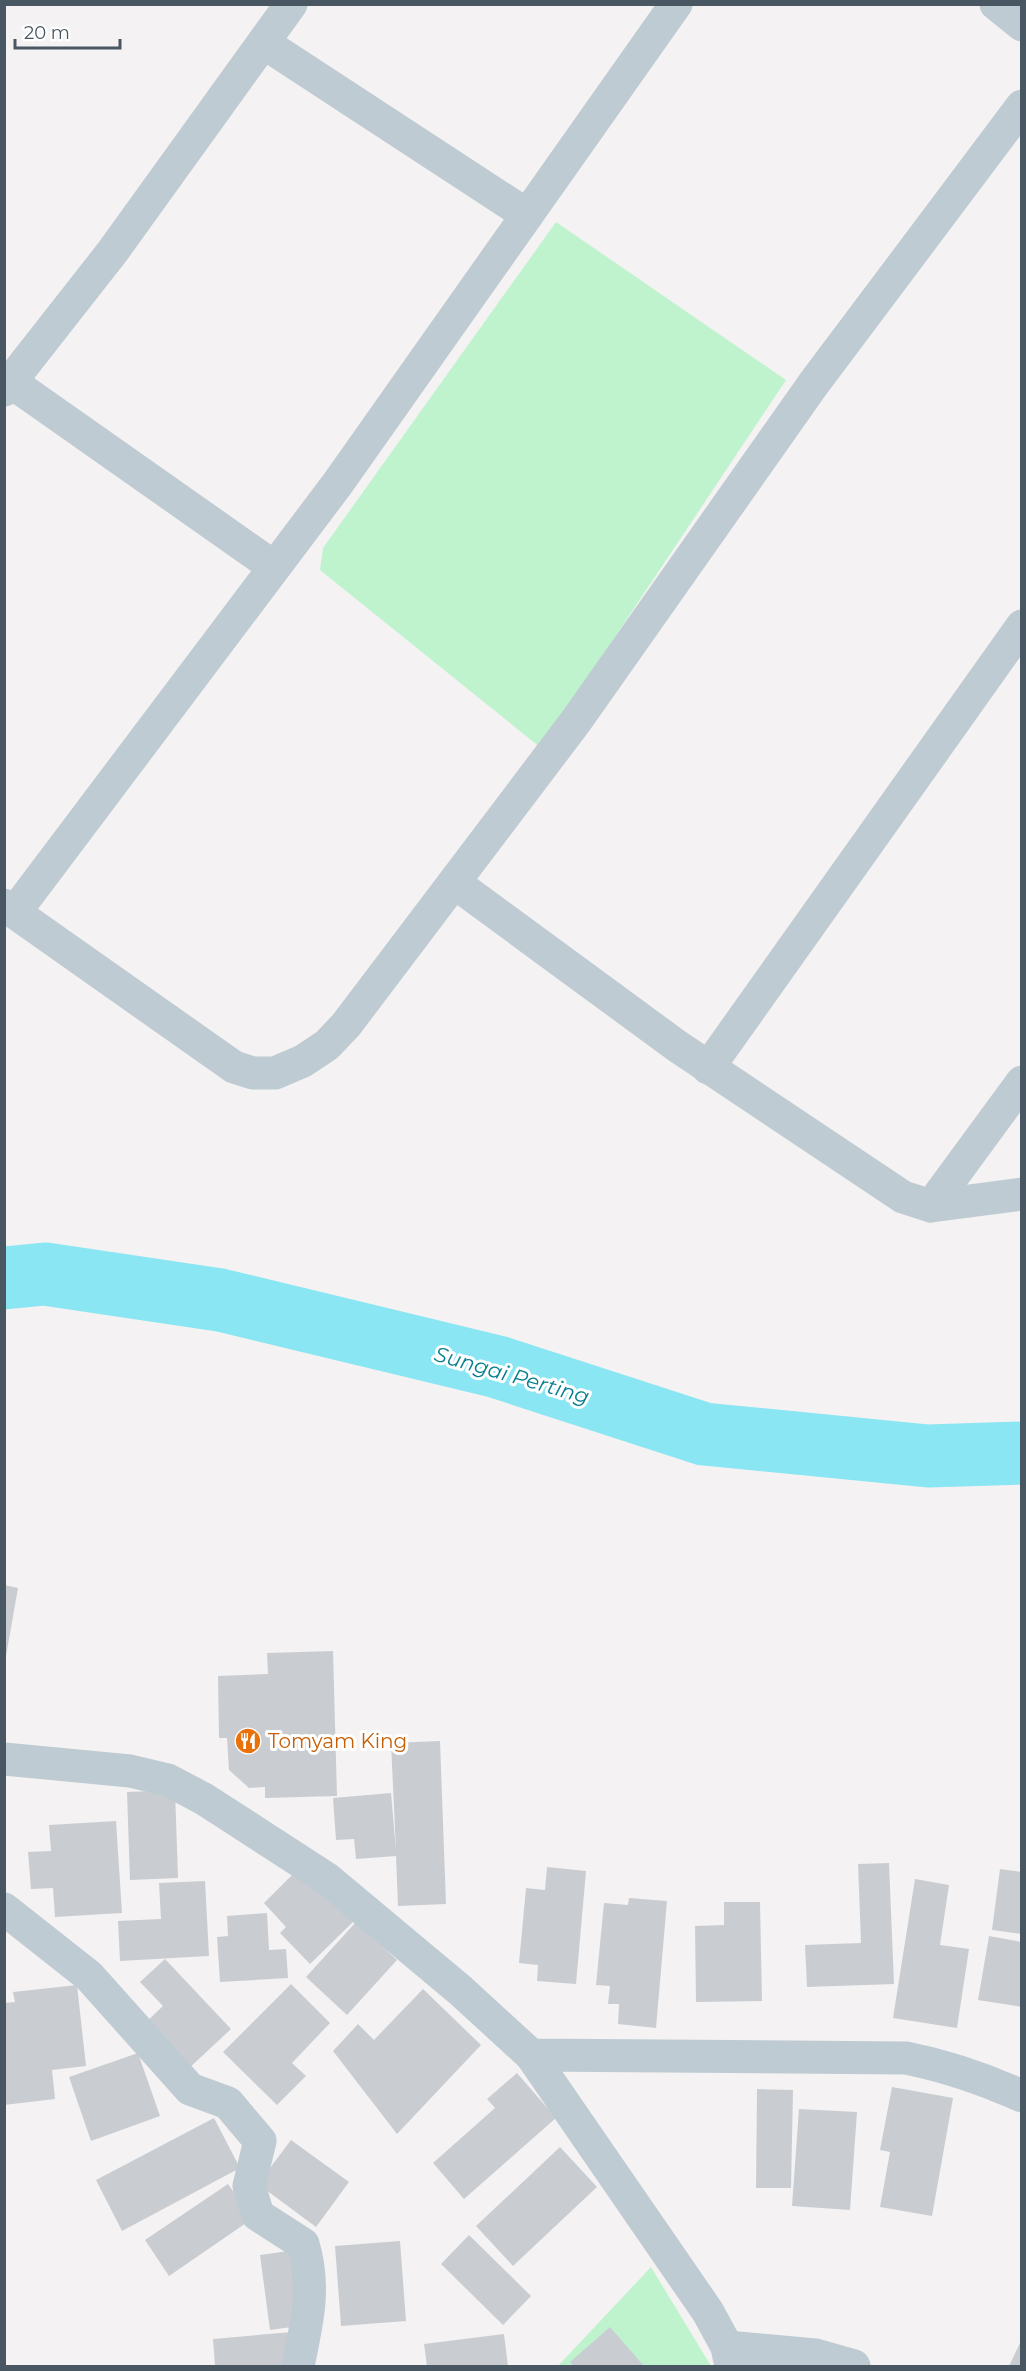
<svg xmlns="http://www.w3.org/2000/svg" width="1026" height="2371" viewBox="0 0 1026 2371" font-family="Montserrat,sans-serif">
<rect width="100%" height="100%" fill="#f4f2f2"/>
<g fill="#bff3ce">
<polygon points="556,222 786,380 541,748 320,570 323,548"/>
<polygon points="651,2267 711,2366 558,2366"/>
</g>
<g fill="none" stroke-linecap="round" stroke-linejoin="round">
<polyline stroke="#8ae6f2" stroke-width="63" points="4,1278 45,1274 220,1300 498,1367 704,1434 928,1456 1022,1453"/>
</g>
<g fill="#c9cdd2">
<polygon points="4,1585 18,1588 6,1656 4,1656"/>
<polygon points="333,1651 337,1796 265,1798 265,1787 249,1788 229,1770 227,1738 219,1738 218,1676 268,1674 267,1653"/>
<polygon points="440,1741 446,1904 398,1906 396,1856 356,1859 354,1839 336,1840 333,1798 391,1793 396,1851 391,1743"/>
<polygon points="175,1790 178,1878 130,1880 127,1792"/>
<polygon points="116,1821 122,1913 55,1917 53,1888 31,1889 28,1852 51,1851 49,1825"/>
<polygon points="889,1863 894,1984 807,1987 805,1945 861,1943 858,1864"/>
<polygon points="547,1867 586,1871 576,1984 537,1981 538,1965 519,1963 526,1888 545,1890"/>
<polygon points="1000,1869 1022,1872 1022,1934 992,1930"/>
<polygon points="295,1872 355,1920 310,1964 280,1933 286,1927 264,1903"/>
<polygon points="915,1879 949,1885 940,1945 969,1949 957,2028 893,2018"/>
<polygon points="205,1881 209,1956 120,1961 118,1921 161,1919 159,1883"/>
<polygon points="629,1898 667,1901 656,2028 618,2024 619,2004 608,2004 610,1986 596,1985 604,1903 628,1905"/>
<polygon points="724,1902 760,1902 762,2001 696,2002 695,1926 724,1925"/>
<polygon points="267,1913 269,1950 286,1949 288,1978 220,1982 217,1937 228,1936 227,1916"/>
<polygon points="356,1922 397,1960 347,2015 306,1977"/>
<polygon points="989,1936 1022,1942 1022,2007 978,2000"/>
<polygon points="165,1959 231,2029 186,2071 143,2025 163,2006 140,1982"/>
<polygon points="291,1984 330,2023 292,2063 306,2076 277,2105 223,2052"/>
<polygon points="77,1985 86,2066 52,2070 55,2099 4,2105 4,2003 15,2002 13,1992"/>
<polygon points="423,1989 481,2045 397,2134 333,2051 358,2024 374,2040"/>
<polygon points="138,2053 160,2116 91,2141 69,2077"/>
<polygon points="517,2073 556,2118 464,2199 433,2163 495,2108 487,2099"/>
<polygon points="892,2087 953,2098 932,2216 880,2207 890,2152 880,2150"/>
<polygon points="757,2089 793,2090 791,2188 756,2188"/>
<polygon points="799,2109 857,2112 850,2210 792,2206"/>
<polygon points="214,2118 240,2168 122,2231 96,2180"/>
<polygon points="291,2140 349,2182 316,2227 258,2184"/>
<polygon points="560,2147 597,2187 513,2266 476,2226"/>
<polygon points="228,2184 252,2219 169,2276 145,2240"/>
<polygon points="469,2235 531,2296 503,2325 441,2264"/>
<polygon points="400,2241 406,2321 341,2326 335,2246"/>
<polygon points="296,2250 306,2325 270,2330 260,2255"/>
<polygon points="610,2327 644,2366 574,2366 570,2362"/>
<polygon points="292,2332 295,2366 215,2366 213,2339"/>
<polygon points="504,2334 508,2366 427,2366 424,2344"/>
<polygon points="1022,2339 1022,2366 1009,2366"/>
</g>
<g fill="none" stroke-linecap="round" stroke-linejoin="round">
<g stroke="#bfcbd2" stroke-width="33">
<polyline points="996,4 1022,25"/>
<polyline points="264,43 527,215"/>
<polyline points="11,382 274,567"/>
<polyline points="4,390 113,251 291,4"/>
<polyline points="455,883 677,1046 903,1197 931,1206 1022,1082"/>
<polyline points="4,905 234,1067 253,1073 275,1073 303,1061 327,1045 346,1025 576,721 814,383 1022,106"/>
<polyline points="15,912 338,483 676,4"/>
<polyline points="708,1068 1022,626"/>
<polyline points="931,1206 1022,1194"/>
<path d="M4 1759 130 1771 168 1780 204 1799 326 1878 460 1990 531 2055 906 2058C946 2066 984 2079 1022 2096"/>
<path d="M4 1909 89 1976 190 2089 228 2103 260 2141 249 2186 258 2215 303 2244C316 2288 307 2322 298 2366"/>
<polyline points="531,2055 708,2312 727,2347 731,2366"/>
<polyline points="727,2347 815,2355 854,2366"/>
</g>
</g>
<defs>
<g id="restaurant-disc" transform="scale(1.35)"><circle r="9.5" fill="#e8710a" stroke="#fff"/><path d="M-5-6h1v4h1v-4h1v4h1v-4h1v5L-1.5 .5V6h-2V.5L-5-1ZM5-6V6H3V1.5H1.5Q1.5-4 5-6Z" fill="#fff"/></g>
</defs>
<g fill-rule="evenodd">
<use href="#restaurant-disc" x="248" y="1741"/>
</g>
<g text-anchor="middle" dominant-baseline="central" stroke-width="6" stroke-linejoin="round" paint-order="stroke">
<g font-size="20" fill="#c56008" stroke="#fff" text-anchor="start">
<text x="268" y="1741">Tomyam King</text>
</g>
<g font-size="21" font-style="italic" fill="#067e8e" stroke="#fff">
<text transform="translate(512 1375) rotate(16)">Sungai Perting</text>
</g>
</g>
<rect width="1026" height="2371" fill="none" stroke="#485761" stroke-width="12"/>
<path d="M15 39v9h105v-9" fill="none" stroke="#485761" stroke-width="3"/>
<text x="24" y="39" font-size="18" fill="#485761" stroke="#ffffff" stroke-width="4.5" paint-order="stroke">20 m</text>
</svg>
